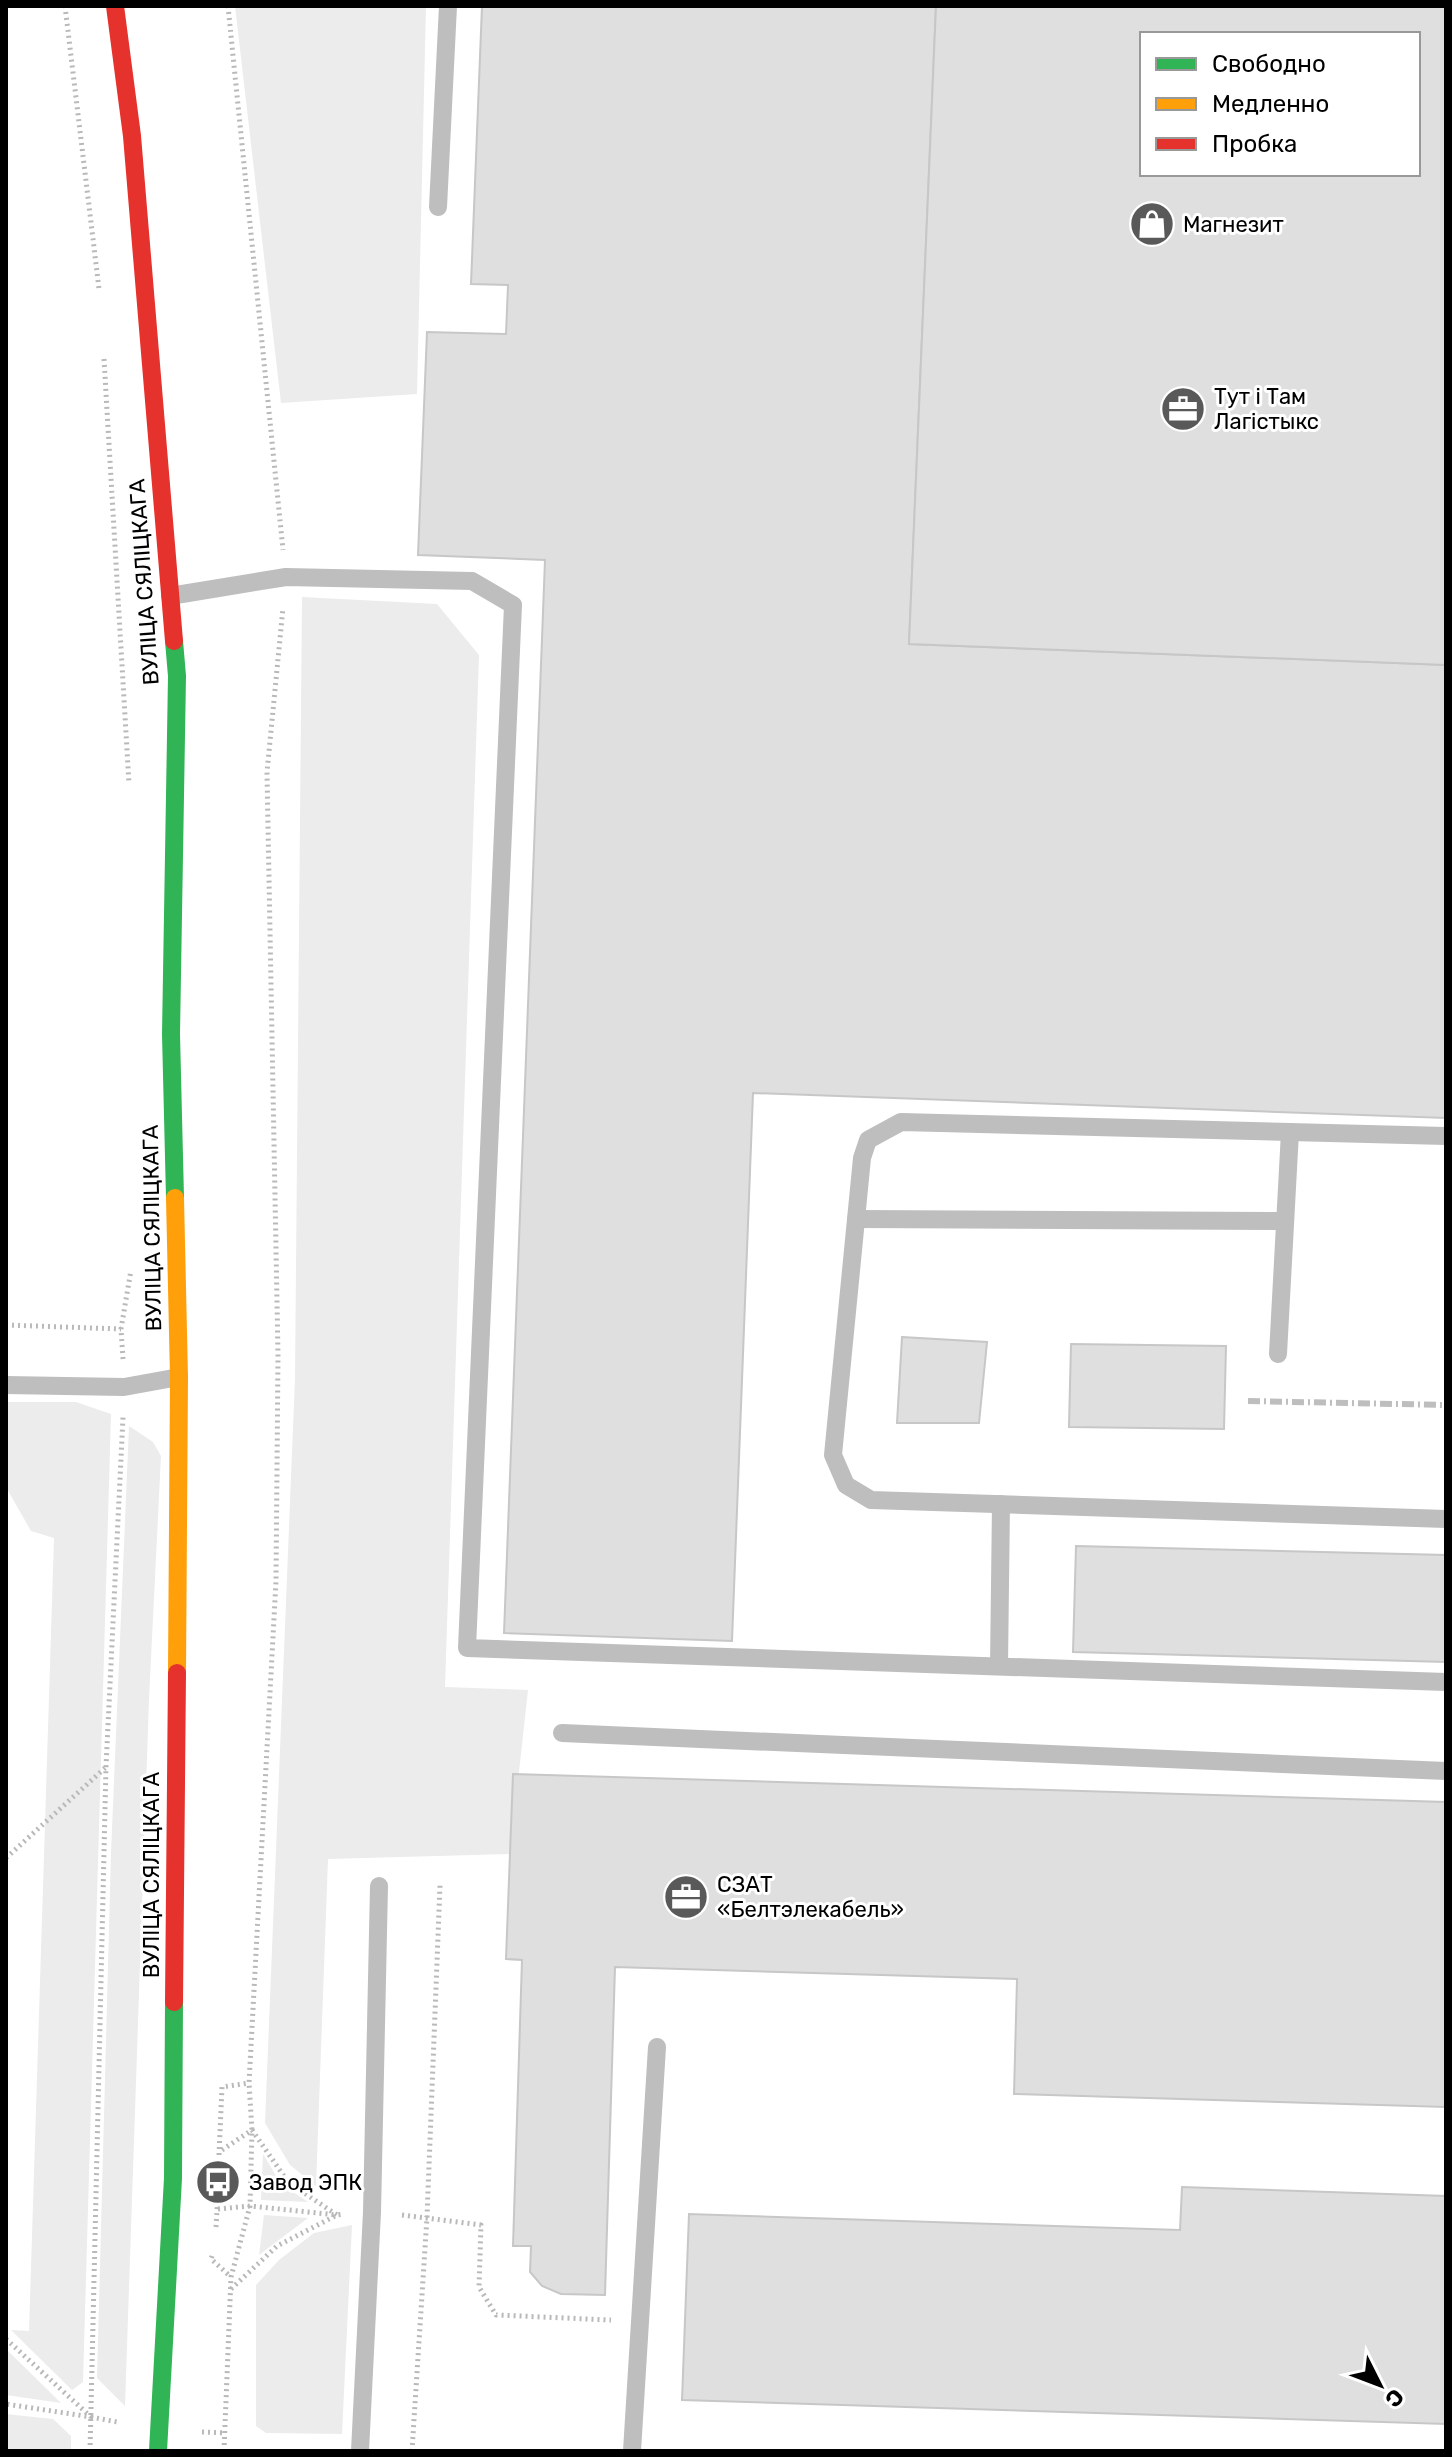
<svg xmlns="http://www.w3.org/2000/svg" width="1452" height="2457" viewBox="0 0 1452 2457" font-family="Rubik,sans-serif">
<rect width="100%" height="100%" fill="#fff"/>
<g fill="#ececec">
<polygon points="235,6 426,6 417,394 281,403"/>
<polygon points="302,597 437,604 479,655 445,1687 528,1690 510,1854 328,1859 316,2186 290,2165 265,2123 295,1378"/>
<polygon points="9,1402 76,1402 111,1414 83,2382 72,2390 11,2330 29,2331 54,1538 31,1531 6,1487 6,1403"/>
<polygon points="129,1426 153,1442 161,1456 149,1699 125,2406 97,2378 111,1853"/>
<polygon points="263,2154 281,2184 308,2202 261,2200"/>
<polygon points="264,2215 308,2218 259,2255"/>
<polygon points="352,2225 342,2434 266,2433 256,2426 256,2285 279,2260 314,2233"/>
<polygon points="6,2349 61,2403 6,2395"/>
<polygon points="6,2414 53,2419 71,2436 71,2451 6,2451"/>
</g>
<g fill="#dfdfdf" stroke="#c7c7c7" stroke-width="2" fill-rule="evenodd">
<polygon points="482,6 936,6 909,644 1446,665 1446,1118 753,1093 732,1641 504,1633 545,560 418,555 427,332 506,334 508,285 471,284"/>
<path d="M936 6H1446V665L909 644ZM1142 34H1418V174H1142Z"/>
<polygon points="902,1337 987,1342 979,1423 897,1423"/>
<polygon points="1071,1344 1226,1346 1224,1429 1069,1427"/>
<polygon points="1076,1546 1446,1555 1446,1662 1073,1652"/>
<polygon points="513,1774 1446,1802 1446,2107 1014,2094 1017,1979 615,1967 605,2295 561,2294 542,2286 530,2272 531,2246 513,2246 522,1960 506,1959"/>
<polygon points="1182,2187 1446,2196 1446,2424 682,2400 689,2214 1180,2230"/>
</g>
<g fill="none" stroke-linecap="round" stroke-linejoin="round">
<g stroke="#b9b9b9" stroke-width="5" stroke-dasharray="2 4" stroke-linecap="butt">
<polyline points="65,6 99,289"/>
<polyline points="228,6 283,550"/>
<polyline points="104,359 129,784"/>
<polyline points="6,1325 121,1329"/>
<polyline points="123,1359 121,1329 131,1270"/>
<polyline points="6,1858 105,1768"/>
<polyline points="219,2155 222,2087 249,2083"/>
<polyline points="218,2209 250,2206 337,2215 288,2182 252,2130 219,2152"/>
<polyline points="402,2215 481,2225 479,2287 496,2315 611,2320"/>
<polyline points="216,2227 218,2193"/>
<polyline points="212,2256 211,2259 231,2277"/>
<polyline points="231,2289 277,2246 337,2215 344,2214"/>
<polyline points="6,2339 91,2417 6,2404"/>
<polyline points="91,2417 117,2422"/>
<polyline points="202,2432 225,2433"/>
<polyline points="90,2451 106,1767 123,1417"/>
<polyline points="224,2451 231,2277 250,2206 252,2130 249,2083 276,1581 278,1355 267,772 283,608"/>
<polyline points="412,2451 427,2217 440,1885"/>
</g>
<g stroke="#bebebe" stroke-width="18">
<polyline points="438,207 448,6"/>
<polyline points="170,596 286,577 472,581 513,605 467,1648 1446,1682"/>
<polyline points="1446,1136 901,1122 868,1140 862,1158 833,1455 846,1485 871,1500 1446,1519"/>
<polyline points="856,1219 1284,1221"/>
<polyline points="1278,1354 1290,1132"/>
<polyline points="6,1385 124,1387 179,1377"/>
<polyline points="999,1666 1001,1504"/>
<polyline points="562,1733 1446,1771"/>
<polyline points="360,2451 372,2212 379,1886"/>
<polyline points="632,2451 657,2047"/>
</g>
<g stroke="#30b455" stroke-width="18">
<polyline points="174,641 177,676 171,1034 175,1198"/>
<polyline points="158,2451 173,2178 174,2002"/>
</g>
<polyline stroke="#ff9f0a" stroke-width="18" points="175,1198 179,1377 177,1673"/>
<g stroke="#e5322d" stroke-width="18">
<polyline points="115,6 132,136 174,641"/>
<polyline points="174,2002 177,1673"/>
</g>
<polyline stroke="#bebebe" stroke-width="6" stroke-dasharray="12 4 2 4" stroke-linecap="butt" points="1248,1401 1446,1405"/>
</g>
<defs>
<g id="shop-disc" transform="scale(2.3)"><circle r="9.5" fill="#595959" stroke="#fff"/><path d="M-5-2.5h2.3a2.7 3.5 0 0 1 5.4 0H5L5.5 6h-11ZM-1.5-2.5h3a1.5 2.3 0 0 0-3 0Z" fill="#fff"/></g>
<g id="office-disc" transform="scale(2.3)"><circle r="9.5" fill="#595959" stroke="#fff"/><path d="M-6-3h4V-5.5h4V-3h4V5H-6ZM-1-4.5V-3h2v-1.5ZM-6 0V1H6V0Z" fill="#fff"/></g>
<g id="bus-disc" transform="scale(2.3)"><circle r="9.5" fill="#595959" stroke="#fff"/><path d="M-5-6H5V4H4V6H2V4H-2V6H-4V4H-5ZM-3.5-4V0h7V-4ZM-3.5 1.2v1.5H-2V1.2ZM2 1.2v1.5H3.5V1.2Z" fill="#fff"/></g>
</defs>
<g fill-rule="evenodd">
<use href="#shop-disc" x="1152" y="224"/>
<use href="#office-disc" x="1183" y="409"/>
<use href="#office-disc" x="686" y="1897"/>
<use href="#bus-disc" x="218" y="2182"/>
</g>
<g text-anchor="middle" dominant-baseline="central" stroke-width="6" stroke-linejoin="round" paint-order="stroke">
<g font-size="22" fill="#000" stroke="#fff" text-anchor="start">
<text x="1183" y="224">Магнезит</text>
<text x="1214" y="396">Тут і Там<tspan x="1214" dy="25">Лагістыкс</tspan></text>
<text x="717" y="1884">СЗАТ<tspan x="717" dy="25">«Белтэлекабель»</tspan></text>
<text x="249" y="2182">Завод ЭПК</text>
</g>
<g font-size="22" fill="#000" stroke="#fff">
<text transform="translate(144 582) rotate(-94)">ВУЛІЦА СЯЛІЦКАГА</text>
<text transform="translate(152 1228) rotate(-91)">ВУЛІЦА СЯЛІЦКАГА</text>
<text transform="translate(151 1875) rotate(-90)">ВУЛІЦА СЯЛІЦКАГА</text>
</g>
</g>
<rect width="1452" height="2457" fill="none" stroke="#000000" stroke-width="16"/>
<rect x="1140" y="32" width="280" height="144" fill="#ffffff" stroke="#999999" stroke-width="2"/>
<rect x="1156" y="58" width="40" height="12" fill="#30b455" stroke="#999999" stroke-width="2"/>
<text x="1212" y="72" font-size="24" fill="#000000">Свободно</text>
<rect x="1156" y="98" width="40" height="12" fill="#ff9f0a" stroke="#999999" stroke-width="2"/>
<text x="1212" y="112" font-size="24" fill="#000000">Медленно</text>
<rect x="1156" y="138" width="40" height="12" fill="#e5322d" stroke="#999999" stroke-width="2"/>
<text x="1212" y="152" font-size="24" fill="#000000">Пробка</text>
<g transform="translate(1380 2385) rotate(132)" stroke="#ffffff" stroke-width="6" paint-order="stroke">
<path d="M0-6L14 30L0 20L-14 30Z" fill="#000000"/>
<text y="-12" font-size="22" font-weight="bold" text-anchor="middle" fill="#000000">С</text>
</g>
</svg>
